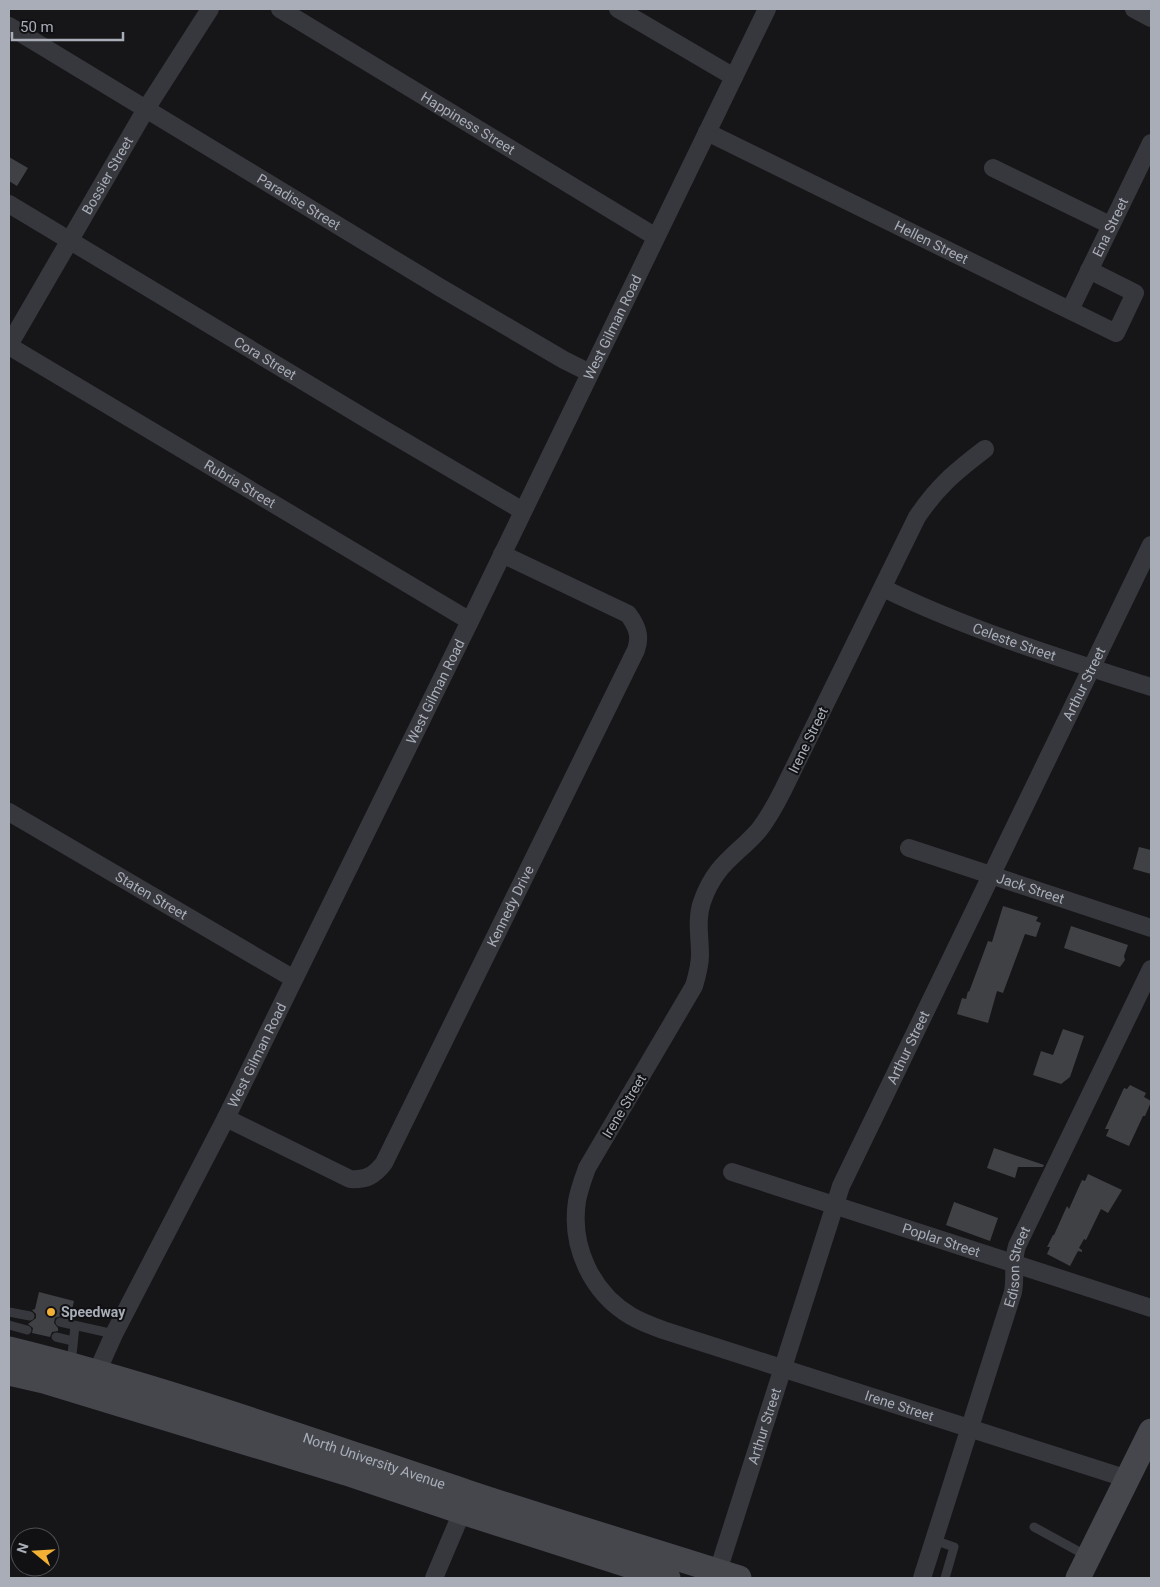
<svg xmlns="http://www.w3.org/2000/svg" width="1160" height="1587" viewBox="0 0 1160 1587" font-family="Roboto,sans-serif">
<rect width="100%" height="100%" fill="#161618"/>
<g fill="#404145">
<polygon points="9,157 28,168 17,186 9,181"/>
<polygon points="1139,847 1151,850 1151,874 1133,869"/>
<polygon points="1003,906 1038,917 1036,921 1041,923 1036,937 1025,934 1003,993 997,991 988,1023 957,1014 962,998 966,999 968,991 969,992 988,941 992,942"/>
<polygon points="1071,926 1128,945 1124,956 1125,960 1120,967 1064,948"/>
<polygon points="1063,1029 1084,1036 1070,1077 1061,1084 1033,1075 1041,1051 1053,1055"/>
<polygon points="1130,1085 1146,1093 1144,1097 1151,1101 1151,1102 1145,1116 1143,1116 1129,1146 1106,1136 1109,1129 1105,1129 1124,1088 1127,1089"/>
<polygon points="994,1148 1044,1165 1043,1167 1018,1167 1015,1178 987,1168"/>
<polygon points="1088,1174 1122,1190 1108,1213 1101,1209 1086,1240 1084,1239 1079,1248 1082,1250 1082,1252 1078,1251 1070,1266 1047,1254 1050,1247 1047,1247 1053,1235 1054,1235 1067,1206 1069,1209 1082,1180 1085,1181"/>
<polygon points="954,1202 998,1218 990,1241 946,1225"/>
<polygon points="39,1292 74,1301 70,1318 61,1316 55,1318 54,1323 58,1328 58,1331 52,1332 50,1337 32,1333 33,1328 28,1324 36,1318 36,1314 32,1310 35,1309"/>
</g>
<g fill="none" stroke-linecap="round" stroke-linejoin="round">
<g stroke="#37383d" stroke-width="9">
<polyline points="9,1312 30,1316"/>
<polyline points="60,1322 114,1334"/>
<polyline points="9,1325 27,1330"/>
<polyline points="56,1337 73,1341"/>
<polyline points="71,1364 75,1326"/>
<polyline points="1034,1527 1087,1556"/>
<polyline points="934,1540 954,1547 945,1578"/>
</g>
<g stroke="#37383d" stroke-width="18">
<path id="s1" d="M280 9 656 237"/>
<polyline points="618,9 734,77"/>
<polyline points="1134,9 1151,18"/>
<path id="s2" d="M9 26 441 288 564 360 590 373"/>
<path id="s3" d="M707 132 1116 333 1135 293 1089 270"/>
<polyline points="993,168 1110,225"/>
<path id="s4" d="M9 204 373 423 523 511"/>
<path id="s5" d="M1070 310 1151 143"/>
<path id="s6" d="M9 345 146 109 210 9"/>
<path id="s7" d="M9 346 470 621"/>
<path id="s8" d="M985 449C955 472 938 486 917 517L783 790C776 804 769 817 759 830 735 857 715 864 702 902 696 919 700 937 700 955 700 966 697 976 694 986L587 1168C583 1179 579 1190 577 1201 570 1247 592 1293 631 1316 641 1322 652 1326 663 1330L1128 1479"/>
<path id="s9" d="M883 588C969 630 1060 658 1151 687"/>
<path id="s10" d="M9 812 294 979"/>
<path id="s11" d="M909 848 1151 928"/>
<path id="s12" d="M226 1118 350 1179C366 1180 374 1176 384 1163L636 650C641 636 637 626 628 614L502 554"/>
<path id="s13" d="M732 1172 1151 1308"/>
<path id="s14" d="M97 1372 114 1334 226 1118 470 621 767 9"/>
<path id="s15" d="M718 1571 841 1186 1151 545"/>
<polyline points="434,1578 462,1512"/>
<path id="s16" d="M922 1578 1013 1292C1016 1276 1012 1261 1017 1246L1151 969"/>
</g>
<g stroke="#45474d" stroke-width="25">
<path id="s17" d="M9 1349C164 1387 316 1442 467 1492 557 1522 649 1549 739 1578"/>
<polyline points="9,1373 44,1381 346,1473 462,1512 668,1578"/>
<polyline points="1078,1578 1151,1431"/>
</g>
</g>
<circle fill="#f2b134" stroke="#111113" stroke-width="2" cx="51" cy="1312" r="5"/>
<g text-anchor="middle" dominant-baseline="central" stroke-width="4" stroke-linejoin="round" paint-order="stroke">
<g font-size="14" fill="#a8adb8" stroke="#111113">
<text stroke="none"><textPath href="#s1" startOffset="220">Happiness Street</textPath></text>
<text stroke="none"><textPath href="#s6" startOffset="196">Bossier Street</textPath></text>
<text stroke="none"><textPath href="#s2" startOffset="339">Paradise Street</textPath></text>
<text stroke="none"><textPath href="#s5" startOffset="92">Ena Street</textPath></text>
<text stroke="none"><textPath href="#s3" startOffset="250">Hellen Street</textPath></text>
<text stroke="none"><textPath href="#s14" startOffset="1165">West Gilman Road</textPath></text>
<text stroke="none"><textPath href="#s4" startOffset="299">Cora Street</textPath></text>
<text stroke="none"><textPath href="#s7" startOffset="269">Rubria Street</textPath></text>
<text stroke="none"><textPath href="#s9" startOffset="142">Celeste Street</textPath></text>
<text stroke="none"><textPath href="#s15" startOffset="962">Arthur Street</textPath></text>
<text stroke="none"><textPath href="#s14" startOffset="760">West Gilman Road</textPath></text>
<text transform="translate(808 740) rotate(-64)">Irene Street</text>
<text stroke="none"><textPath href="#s11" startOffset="128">Jack Street</textPath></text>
<text stroke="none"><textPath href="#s10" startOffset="165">Staten Street</textPath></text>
<text stroke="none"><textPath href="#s12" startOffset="464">Kennedy Drive</textPath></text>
<text stroke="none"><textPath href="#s15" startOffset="558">Arthur Street</textPath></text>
<text stroke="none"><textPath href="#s14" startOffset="355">West Gilman Road</textPath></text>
<text transform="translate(624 1106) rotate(-59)">Irene Street</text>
<text stroke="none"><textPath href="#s13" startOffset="220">Poplar Street</textPath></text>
<text stroke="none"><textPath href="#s16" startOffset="326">Edison Street</textPath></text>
<text stroke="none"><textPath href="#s8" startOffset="1289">Irene Street</textPath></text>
<text stroke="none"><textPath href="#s15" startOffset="152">Arthur Street</textPath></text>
<text stroke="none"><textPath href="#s17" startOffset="382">North University Avenue</textPath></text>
</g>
<g font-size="14" font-weight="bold" fill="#a8adb8" stroke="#111113" text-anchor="start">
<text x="61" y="1312">Speedway</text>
</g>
</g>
<rect width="1160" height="1587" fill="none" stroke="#a8adb8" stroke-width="20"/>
<g transform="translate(35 1552) rotate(288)"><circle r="24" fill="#111113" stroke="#4d4f55"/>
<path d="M0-4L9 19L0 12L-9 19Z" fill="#f2b134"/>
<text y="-8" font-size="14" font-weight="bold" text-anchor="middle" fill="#a8adb8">N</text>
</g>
<path d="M12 32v8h111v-8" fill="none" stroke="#a8adb8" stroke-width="2.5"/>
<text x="20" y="32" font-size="15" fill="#a8adb8" stroke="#111113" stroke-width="4" paint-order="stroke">50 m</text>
</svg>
